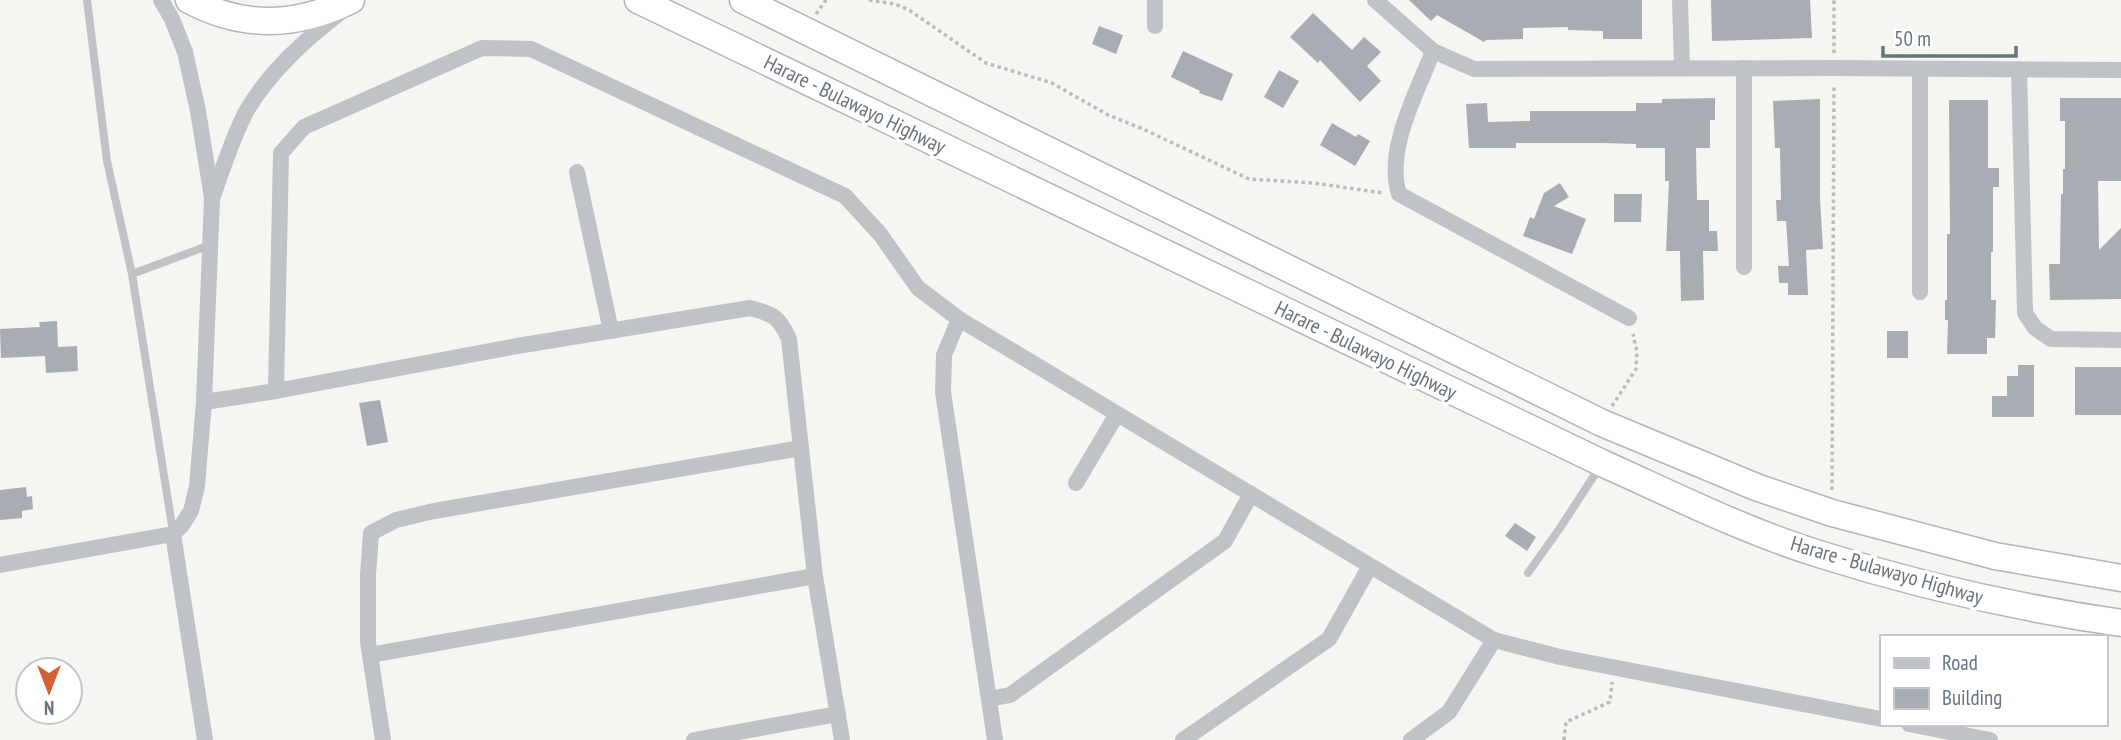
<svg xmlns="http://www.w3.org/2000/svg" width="2121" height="740" viewBox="0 0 2121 740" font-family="'PT Sans Narrow',sans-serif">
<rect width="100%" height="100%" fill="#f5f5f2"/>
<g fill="#a7adb3">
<polygon points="1409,0 1642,0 1642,39 1603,39 1603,31 1568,30 1568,27 1523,28 1523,39 1486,40 1484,42 1437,15 1431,21"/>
<polygon points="1711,0 1810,0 1812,38 1712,41"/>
<polygon points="1313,13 1352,50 1364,37 1381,52 1367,66 1381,81 1360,102 1320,60 1318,63 1290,37"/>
<polygon points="1099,26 1123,35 1116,54 1092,44"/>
<polygon points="1183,51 1233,74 1222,101 1199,93 1200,91 1171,77"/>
<polygon points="1279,70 1299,81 1283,108 1264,97"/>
<polygon points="1715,98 1715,120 1710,120 1710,148 1696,148 1697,200 1709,200 1709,231 1717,231 1718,251 1703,251 1704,300 1681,301 1680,251 1666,251 1669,181 1665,181 1665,148 1636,148 1636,144 1603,143 1516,143 1516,148 1469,148 1466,104 1487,103 1488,122 1530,121 1530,111 1636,111 1636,103 1662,103 1662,99"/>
<polygon points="2060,98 2121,98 2121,181 2098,181 2099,250 2121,228 2121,299 2050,300 2049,264 2060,264 2061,194 2063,194 2063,169 2065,169 2065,121 2060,121"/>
<polygon points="1820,99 1820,199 1823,249 1806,250 1808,295 1788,295 1788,283 1779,283 1778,266 1789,266 1786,221 1777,221 1776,200 1781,200 1780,148 1775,148 1773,101"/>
<polygon points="1949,100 1988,100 1988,168 1999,168 1999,187 1993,187 1993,252 1991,252 1991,300 1996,300 1995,338 1987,338 1987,354 1947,354 1948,320 1945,320 1945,300 1947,300 1947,234 1950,234"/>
<polygon points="1332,123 1356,137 1358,134 1370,141 1355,166 1320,145"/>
<polygon points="1560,183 1569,197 1554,206 1586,219 1572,254 1523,236 1530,217 1534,219 1544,193"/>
<polygon points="1614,194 1642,194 1641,222 1614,222"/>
<polygon points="57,321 58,347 77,346 78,371 46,373 45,356 1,358 0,329 40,327 39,322"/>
<rect x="1887" y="331" width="21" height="27"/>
<polygon points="2018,365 2034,365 2034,417 1992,417 1992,396 2007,396 2007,376 2018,376"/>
<rect x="2075" y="367" width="46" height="48"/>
<polygon points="380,400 388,442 367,446 359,403"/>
<polygon points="26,487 27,497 32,496 33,509 22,511 22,518 0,520 0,490"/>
<polygon points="1515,523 1536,537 1527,551 1505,536"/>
</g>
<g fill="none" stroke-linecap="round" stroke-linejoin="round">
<g stroke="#b2b5b8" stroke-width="29">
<g id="trunk">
<path d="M189 0C244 29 296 27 351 0"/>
<path d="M638 0 1602 463C1673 495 1745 531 1819 554 1917 585 2019 608 2121 623"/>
<polyline points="743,0 1602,423 1756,487 1832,513 1995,556 2121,578"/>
</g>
</g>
<g stroke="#b9bbbe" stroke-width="3.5" stroke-dasharray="3.5 3.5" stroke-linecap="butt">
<polyline points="869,0 895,4 909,10 986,63 1052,83 1108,115 1143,129 1249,179 1313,183 1383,193"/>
<polyline points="816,14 826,0"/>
<polyline points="1834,53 1834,0"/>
<polyline points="1612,406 1636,369 1637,352 1633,334"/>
<polyline points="1832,490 1834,85"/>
<polyline points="1564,740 1566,722 1610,702 1612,682"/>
</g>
<g stroke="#bfc2c6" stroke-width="8">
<polyline points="87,0 107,161 132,274 173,532"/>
<polyline points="132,274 210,245"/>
<polyline points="1528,573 1560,528 1601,465"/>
</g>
<g stroke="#bfc2c6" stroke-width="16">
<polyline points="1375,0 1433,51 1474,69 1834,68 2121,70"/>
<polyline points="1680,0 1682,68"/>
<polyline points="1155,26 1155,0"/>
<path d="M1433 51C1417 93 1385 149 1399 194L1629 318"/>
<polyline points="1744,68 1744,267"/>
<polyline points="1920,69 1920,292"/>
<polyline points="2019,70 2025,313 2035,328 2051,339 2121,340"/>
<polyline points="577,172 611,331"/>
<path d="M213 196C222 170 234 134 247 110 271 70 305 40 341 12"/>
<polyline points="959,319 944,355 943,392 995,740"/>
<polyline points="276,391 281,153 304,127 482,48 531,49 845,196 880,234 918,288 959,319 1494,640 1560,657 1881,719"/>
<path d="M204 402 276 391 517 346 750 308C774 314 779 317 789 339L815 576 842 740"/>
<polyline points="1076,483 1117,414"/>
<polyline points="173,534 205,740"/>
<polyline points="0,565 173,534 182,525 191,511 197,486 204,402 212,198 198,111 185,52 172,19 161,0"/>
<polyline points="370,655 815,576"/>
<polyline points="989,699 1010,695 1225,541 1251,494"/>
<polyline points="1909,724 1990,740"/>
<polyline points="383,740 368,642 368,575 371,533 396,520 434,511 801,448"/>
<polyline points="694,740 838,714"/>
<polyline points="1183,740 1329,639 1370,566"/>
<polyline points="1411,740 1449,712 1494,640"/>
</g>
<use href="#trunk" stroke="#fff" stroke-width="26"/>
</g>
<g text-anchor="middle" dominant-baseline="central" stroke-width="7" stroke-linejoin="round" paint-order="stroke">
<g font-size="21" fill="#677481" stroke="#fff">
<text transform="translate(855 104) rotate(26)">Harare - Bulawayo Highway</text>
<text transform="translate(1366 350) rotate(26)">Harare - Bulawayo Highway</text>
<text transform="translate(1887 570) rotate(16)">Harare - Bulawayo Highway</text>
</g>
</g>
<rect x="1880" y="635" width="228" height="91" fill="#ffffff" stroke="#c2c7cd" stroke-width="2"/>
<rect x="1894" y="658" width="35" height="10" fill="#bfc2c6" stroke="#c2c7cd" stroke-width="2"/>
<text x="1942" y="670" font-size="21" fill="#677481">Road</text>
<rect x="1894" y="688" width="35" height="21" fill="#a7adb3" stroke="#c2c7cd" stroke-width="2"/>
<text x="1942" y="705" font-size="21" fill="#677481">Building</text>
<g transform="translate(49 691) rotate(180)"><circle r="33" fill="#ffffff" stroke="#c2c7cd" stroke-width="2"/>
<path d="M0-5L12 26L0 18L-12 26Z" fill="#d56132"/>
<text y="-10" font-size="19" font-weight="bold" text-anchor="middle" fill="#677481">N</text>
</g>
<path d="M1883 46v10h133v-10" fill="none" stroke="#677481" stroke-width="3.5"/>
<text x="1894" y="46" font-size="21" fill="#677481" stroke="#ffffff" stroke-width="5" paint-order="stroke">50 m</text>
</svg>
